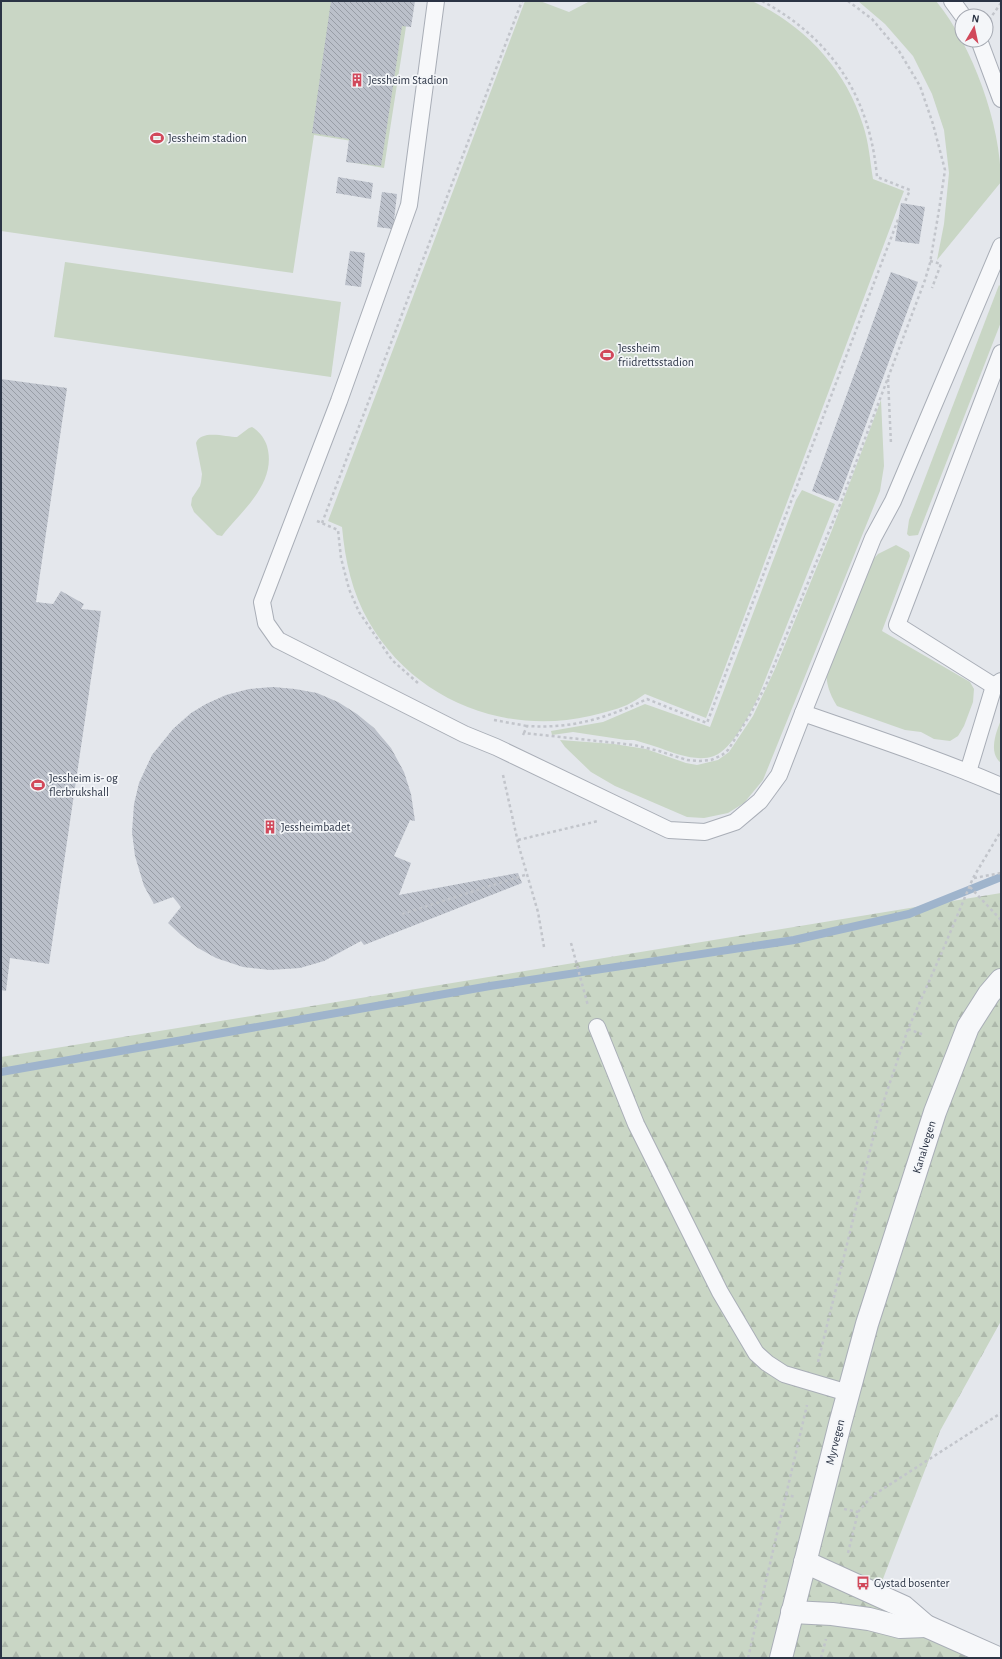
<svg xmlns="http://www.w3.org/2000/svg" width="1002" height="1659" viewBox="0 0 1002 1659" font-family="'Alegreya Sans',sans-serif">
<defs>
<pattern id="forest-firs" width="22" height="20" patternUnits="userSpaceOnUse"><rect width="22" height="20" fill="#c9d6c5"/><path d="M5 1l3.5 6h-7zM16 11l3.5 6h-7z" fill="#adb8ab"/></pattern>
<pattern id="building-back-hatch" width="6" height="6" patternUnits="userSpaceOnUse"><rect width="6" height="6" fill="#bbc0ca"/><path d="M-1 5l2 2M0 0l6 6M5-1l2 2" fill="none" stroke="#989da6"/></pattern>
</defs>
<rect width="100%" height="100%" fill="#e4e7ec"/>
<g fill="#c9d6c5">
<polygon points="1,1 410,1 384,168 349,162 352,141 314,135 293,273 1,231"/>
<path d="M525 1H540L569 12 590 1H752C804 25 846 69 863 125 869 143 870 161 873 179L904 191 706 718 645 694C639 698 633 702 627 705 615 710 602 713 590 716 504 736 413 699 369 622 352 593 345 560 342 527L328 521Z"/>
<path d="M858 1H936C973 46 1001 125 1001 182L937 260 944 224 949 173 944 130 932 94 913 56 885 24Z"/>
<polygon points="65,262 341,302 331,377 54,337"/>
<polygon points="999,285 1001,287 1001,322 918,535 909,536 907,534 909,520"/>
<polygon points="881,400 884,466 880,491 763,780 744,803 728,813 704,818 687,817 615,786 591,772 565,747 560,740 614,744 646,749 686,763 697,765 718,760 729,752 753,716 775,669 832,530"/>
<path d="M252 427C259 431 265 439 267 446 277 481 245 508 225 532L222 536 217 535 194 512 191 505 192 498 200 486 201 482 202 474 196 443C201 429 226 437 237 437L249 428Z"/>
<path d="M802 490 835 504 759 695C751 712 732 750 714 756 697 762 676 754 660 748 652 745 643 743 634 740H626L573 732 552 735 551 731 603 722 645 704 710 727 796 500Z"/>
<path d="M896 545 909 552 910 556 882 631 970 682 974 689 973 702 964 726 958 736 950 741 934 739 921 732 905 730 837 706C829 693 826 683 826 668L870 563 878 554Z"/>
<path d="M1001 720V763C988 753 996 732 1001 720Z"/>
</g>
<polygon fill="url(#forest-firs)" points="1001,893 1001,1321 940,1431 881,1584 977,1658 1,1658 1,1057"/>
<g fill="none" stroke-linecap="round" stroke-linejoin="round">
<polyline stroke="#9fb4cc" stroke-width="8" points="1,1072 490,986 794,940 909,914 1001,877"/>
</g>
<g fill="url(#building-back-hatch)">
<polygon points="331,1 415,1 411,27 402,26 381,166 346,162 349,139 312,133"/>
<polygon points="338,177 373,183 371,199 336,193"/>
<polygon points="382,192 397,194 393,229 377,227"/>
<polygon points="901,203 925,207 919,244 895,241"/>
<polygon points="350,251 365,253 361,287 345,285"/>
<polygon points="891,272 918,282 838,501 812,491"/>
<polygon points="1,379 67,388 36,602 53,604 61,591 84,604 81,609 101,611 49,964 10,958 6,991 1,990"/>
<polygon points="273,687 295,689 317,693 338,702 357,714 374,728 391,748 404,772 411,794 415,821 410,820 394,856 411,863 399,895 518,873 522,883 364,945 361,941 324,961 300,968 270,970 243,967 216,958 198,948 181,935 168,923 181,907 173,897 154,904 144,886 135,856 132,832 134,804 139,783 152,755 173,729 191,713 206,704 226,695 249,689"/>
</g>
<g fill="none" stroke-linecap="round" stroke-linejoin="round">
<g stroke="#a9aeb7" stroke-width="18">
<g id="service">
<path d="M436 1 409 205 339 401 262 602 266 623 278 640 464 734 496 747 669 830 705 832 735 822 760 801 779 775 803 713C869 736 936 758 1001 786"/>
<polyline points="952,1 963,16"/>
<polyline points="979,40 1001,99"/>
<polyline points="994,686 897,625 1001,353"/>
<polyline points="803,713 873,538 893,501 1001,246"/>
<polyline points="968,772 994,686 1001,681"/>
<polyline points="597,1027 636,1124 720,1292 756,1353 767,1363 784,1374 848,1393"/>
</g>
</g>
<g stroke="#a9aeb7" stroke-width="24">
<g id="minor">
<polyline points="805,1562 904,1607 926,1626 998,1658"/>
<polyline points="792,1612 832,1614 869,1619 900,1627 926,1626"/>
</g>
</g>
<g stroke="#a9aeb7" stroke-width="24">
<polyline id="tertiary" points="781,1658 840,1424 867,1324 935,1112 968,1027 989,994 1001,980"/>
</g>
<g stroke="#c2c5cb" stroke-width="2.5" stroke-dasharray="3 3" stroke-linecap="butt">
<path d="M762 1C832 39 870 97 877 177L910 190 904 204"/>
<polyline points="989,20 1001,3"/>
<polyline points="930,261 941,264 932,288"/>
<polyline points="888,379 891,444"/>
<polyline points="317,521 338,530 341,558 349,589 359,612 392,660 419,684"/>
<polyline points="322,523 522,1"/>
<polyline points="494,720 527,726"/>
<path d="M524 733 527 726C572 729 607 718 647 699L707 723 899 217"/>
<polyline points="523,735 524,733 634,745 659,751 687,760 700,761 711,760 722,755 728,750 750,715 766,685 841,502 925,280 930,263 939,210 945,170 933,124 920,86 899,51 872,19 848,1"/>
<polyline points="503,775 519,847 538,912 544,947"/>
<polyline points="518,840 598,821"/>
<polyline points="974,878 1001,873"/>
<polyline points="970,887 1001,920"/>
<polyline points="402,914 528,874"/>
<polyline points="571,943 588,1006"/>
<polyline points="908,1029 924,1035"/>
<polyline points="818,1362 878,1118 908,1029 942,952 973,878 1001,831"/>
<polyline points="785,1494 795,1497"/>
<polyline points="844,1509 858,1512"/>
<polyline points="848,1553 858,1512 872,1496 1001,1413"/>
<polyline points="748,1658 807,1405"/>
<polyline points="821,1658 826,1639"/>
</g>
<use href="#service" stroke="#f7f8fa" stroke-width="16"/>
<use href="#minor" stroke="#f7f8fa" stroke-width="22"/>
<use href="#tertiary" stroke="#f7f8fa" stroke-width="22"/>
</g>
<defs>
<g id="building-bare" transform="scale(1.08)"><path d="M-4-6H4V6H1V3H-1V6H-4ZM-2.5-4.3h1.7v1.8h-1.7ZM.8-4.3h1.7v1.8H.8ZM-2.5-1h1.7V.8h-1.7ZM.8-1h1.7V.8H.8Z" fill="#d1495b" stroke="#f4f6f9" stroke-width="2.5" paint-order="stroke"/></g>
<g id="stadium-bare" transform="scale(1.08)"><path d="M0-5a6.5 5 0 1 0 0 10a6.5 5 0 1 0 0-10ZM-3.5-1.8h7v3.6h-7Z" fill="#d1495b" stroke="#f4f6f9" stroke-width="2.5" paint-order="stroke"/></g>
<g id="bus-bare" transform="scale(1.08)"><path d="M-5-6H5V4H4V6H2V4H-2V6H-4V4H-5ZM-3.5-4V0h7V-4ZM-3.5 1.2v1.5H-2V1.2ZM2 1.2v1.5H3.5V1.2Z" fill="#d1495b" stroke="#f4f6f9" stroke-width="2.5" paint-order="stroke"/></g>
</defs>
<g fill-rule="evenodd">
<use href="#building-bare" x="357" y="80"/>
<use href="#stadium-bare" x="157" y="138"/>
<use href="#stadium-bare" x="607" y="355"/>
<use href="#stadium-bare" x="38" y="785"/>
<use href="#building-bare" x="270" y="827"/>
<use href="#bus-bare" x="863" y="1583"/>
</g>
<g text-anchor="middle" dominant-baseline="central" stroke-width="3.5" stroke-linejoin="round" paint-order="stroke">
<g font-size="12" fill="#2b3445" stroke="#f4f6f9" text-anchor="start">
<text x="368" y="80">Jessheim Stadion</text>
<text x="168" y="138">Jessheim stadion</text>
<text x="618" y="348">Jessheim<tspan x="618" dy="14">friidrettsstadion</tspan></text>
<text x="49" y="778">Jessheim is- og<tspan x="49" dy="14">flerbrukshall</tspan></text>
<text x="281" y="827">Jessheimbadet</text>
<text x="874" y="1583">Gystad bosenter</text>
</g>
<g font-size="12" fill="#2b3445" stroke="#f4f6f9">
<text transform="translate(924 1147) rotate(-73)">Kanalvegen</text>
<text transform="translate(835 1442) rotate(-76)">Myrvegen</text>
</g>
</g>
<rect width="1002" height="1659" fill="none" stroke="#2b3445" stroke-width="4"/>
<g transform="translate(974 28) rotate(9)"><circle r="19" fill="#f4f6f9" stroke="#a4a8b1"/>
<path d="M0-3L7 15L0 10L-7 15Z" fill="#d1495b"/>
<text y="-6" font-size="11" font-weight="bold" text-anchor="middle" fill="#2b3445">N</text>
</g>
</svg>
